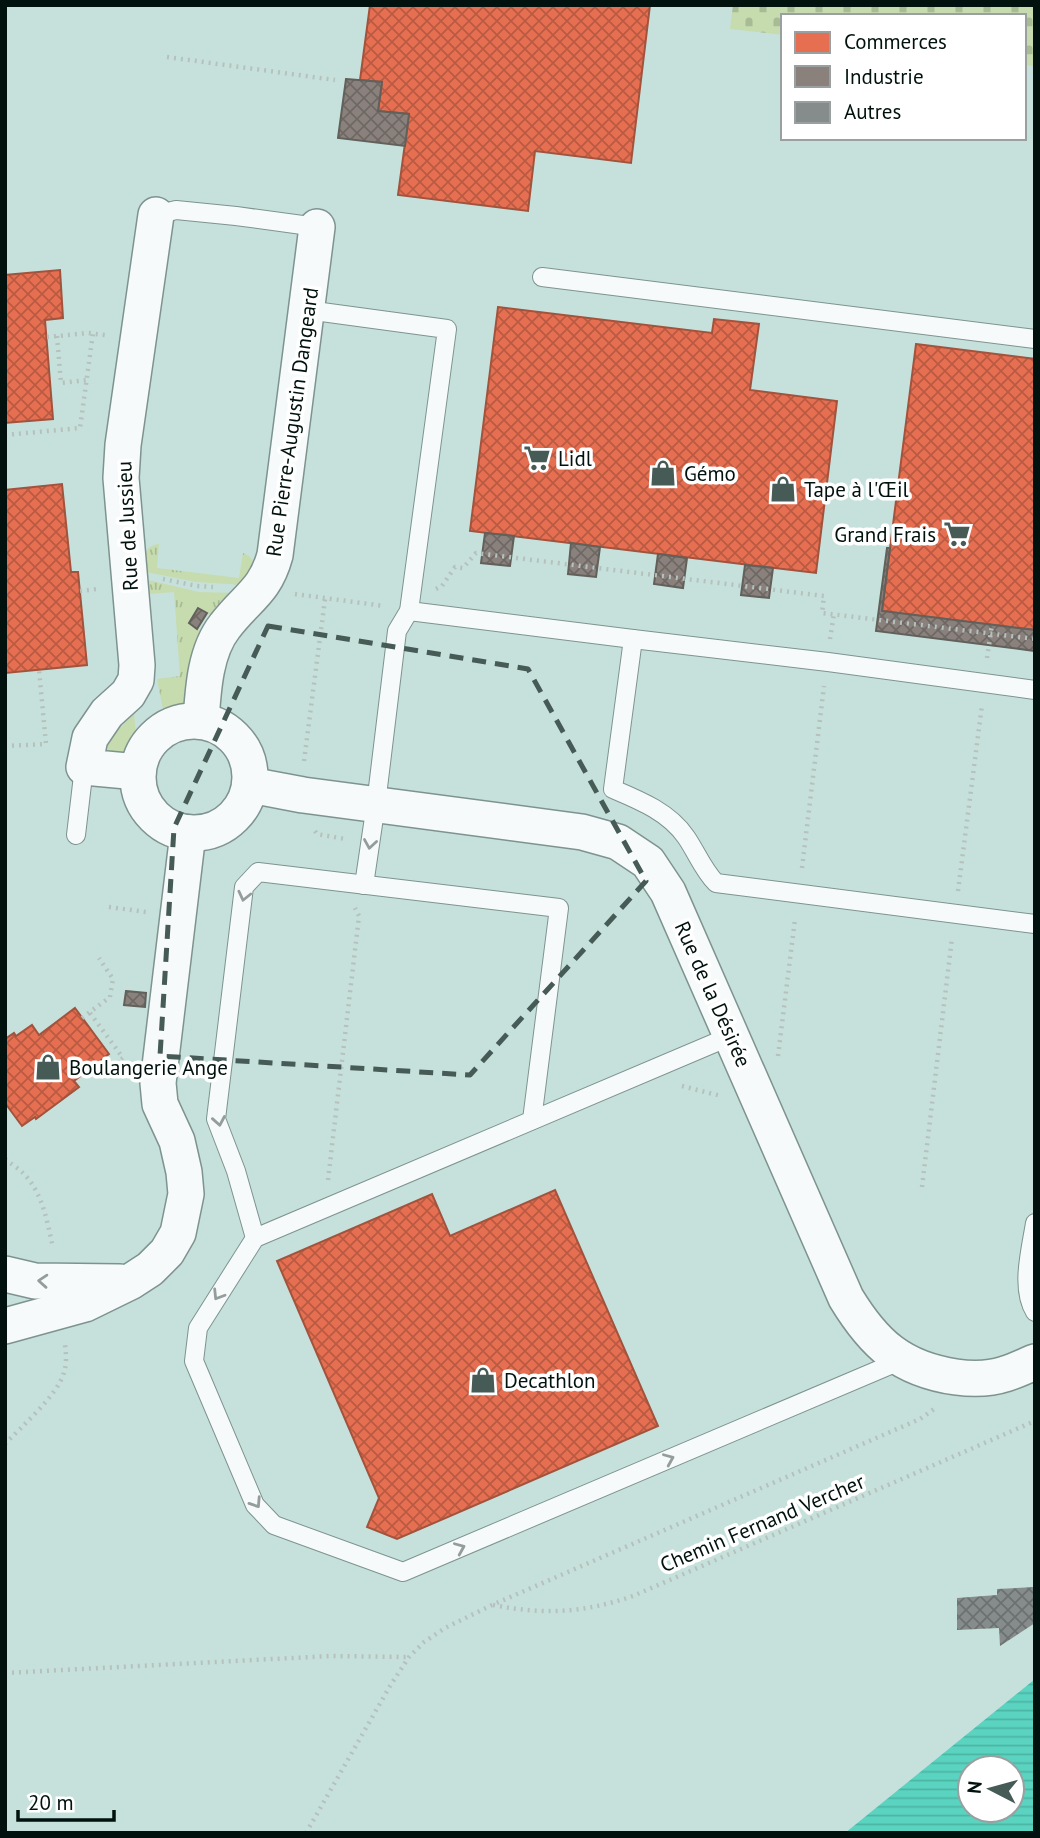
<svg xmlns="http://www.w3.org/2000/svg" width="1040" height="1838" viewBox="0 0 1040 1838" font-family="'PT Sans',sans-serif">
<defs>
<pattern id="grass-tufts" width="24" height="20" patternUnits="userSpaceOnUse" patternTransform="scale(1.75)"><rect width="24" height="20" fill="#c6dbae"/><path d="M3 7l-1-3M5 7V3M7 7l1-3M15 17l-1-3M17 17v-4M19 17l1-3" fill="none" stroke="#a8bb94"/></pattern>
<pattern id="cemetery-stones" width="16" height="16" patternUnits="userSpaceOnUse" patternTransform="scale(1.75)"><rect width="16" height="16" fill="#c6dbae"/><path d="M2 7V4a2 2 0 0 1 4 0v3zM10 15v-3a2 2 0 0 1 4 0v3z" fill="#a8bb94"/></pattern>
<pattern id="water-rules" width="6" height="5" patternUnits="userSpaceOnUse" patternTransform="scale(1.75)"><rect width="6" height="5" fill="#5ad4c0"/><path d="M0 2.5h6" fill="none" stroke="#4cb5a4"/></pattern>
<pattern id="shops-cross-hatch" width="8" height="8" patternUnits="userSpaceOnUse" patternTransform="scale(1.75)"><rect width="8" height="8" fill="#e76f51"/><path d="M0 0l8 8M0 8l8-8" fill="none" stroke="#b95a42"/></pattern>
<pattern id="industry-cross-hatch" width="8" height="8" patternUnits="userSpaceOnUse" patternTransform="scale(1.75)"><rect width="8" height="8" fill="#8a817c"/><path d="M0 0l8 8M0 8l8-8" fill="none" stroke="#6e6864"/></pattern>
<pattern id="building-cross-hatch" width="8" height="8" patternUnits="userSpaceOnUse" patternTransform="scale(1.75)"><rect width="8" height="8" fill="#868c8b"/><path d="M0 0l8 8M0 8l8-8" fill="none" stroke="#6b7170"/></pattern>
</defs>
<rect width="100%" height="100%" fill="#c6e1db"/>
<g fill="url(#grass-tufts)">
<path d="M159 544 157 568 239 578 243 553 249 556 256 565 245 585 196 582 146 572C145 558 142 546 159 544Z"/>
<path d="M148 580 199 592 238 593 213 617 198 608 189 623 203 632 186 703C180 712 175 716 165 720L157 679 180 676 174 592 149 594Z"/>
<polygon points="134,713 137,747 129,755 110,753 105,747 108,740"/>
</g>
<polygon fill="url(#cemetery-stones)" points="733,5 1035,5 1035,66 1024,65 1024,16 783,16 783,35 730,29"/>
<path fill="url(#water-rules)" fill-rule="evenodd" d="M1035 1679V1833H845ZM970 1768H1012V1810H970Z"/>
<g fill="url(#shops-cross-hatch)" stroke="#a2533d" stroke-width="2">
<polygon points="370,5 650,5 631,163 535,151 528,211 398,195 409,114 378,111 382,82 360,80"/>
<polygon points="60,270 63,318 45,320 53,419 5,423 5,275"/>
<polygon points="498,307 712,333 714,319 759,324 750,390 837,401 816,573 470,531"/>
<polygon points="916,344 1035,359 1035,630 882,611"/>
<polygon points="62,484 71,572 78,572 87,665 6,673 5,490"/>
<polygon points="75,1008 109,1054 74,1081 79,1087 36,1119 35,1117 22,1126 5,1103 5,1039 14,1033 16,1036 32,1025 39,1035"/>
<polygon points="555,1190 658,1426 397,1539 367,1527 379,1498 277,1261 432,1194 450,1236"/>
</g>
<g fill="url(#industry-cross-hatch)" stroke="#61605b" stroke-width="2">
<polygon points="346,79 382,82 378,111 409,114 405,146 338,138"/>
<polygon points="485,533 514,536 510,566 481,563"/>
<polygon points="571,543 600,547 596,577 568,574"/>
<polygon points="887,548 890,548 882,611 1035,630 1035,651 876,631"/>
<polygon points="658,554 687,558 683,588 654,584"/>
<polygon points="745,565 773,568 769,598 741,595"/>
<polygon points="198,608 207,613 197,629 189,623"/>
<polygon points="126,991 146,993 145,1007 124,1005"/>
</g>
<polygon fill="url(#building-cross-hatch)" points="1035,1587 1035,1623 1000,1646 999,1628 957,1630 957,1598 997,1595 997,1589"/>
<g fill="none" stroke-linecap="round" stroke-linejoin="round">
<g stroke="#7e938f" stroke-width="20">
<g id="service">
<polyline points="156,215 176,210 236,216 317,227"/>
<polyline points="542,277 1035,339"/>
<polyline points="307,310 447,329 409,611 397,631 376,804 364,885"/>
<polyline points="409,611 633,639 828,662 1035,690"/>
<path d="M633 639 613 789C639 800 669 812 686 837 697 853 703 870 716 883L1035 924"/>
<polyline points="76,835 84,767"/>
<polyline points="731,1036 255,1238 198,1328 194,1361 255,1505 274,1525 403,1572 902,1360"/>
<path d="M1035 1223C1031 1249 1020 1288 1035 1312"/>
<polyline points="255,1238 236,1171 216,1119 244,887 258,872 559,908 532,1120"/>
</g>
</g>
<g stroke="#7e938f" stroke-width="38">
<g id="minor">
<circle cx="194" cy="777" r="56"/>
<path d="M201 721C203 690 205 651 225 626 246 598 265 592 275 555L317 227"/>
<polyline points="138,772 84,767 90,738 107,713 128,694 136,680 137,665 121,478 123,445 156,215"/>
<path d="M250 785 303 795 582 832 618 842 648 862 668 892 846 1298C874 1344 901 1369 956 1377 971 1379 990 1379 1005 1374 1015 1371 1025 1366 1035 1362"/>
<polyline points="5,1274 35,1281 120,1282"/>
<polyline points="5,1326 85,1304 130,1282 150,1269 167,1252 178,1233 186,1194 184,1172 177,1141 160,1104 158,1083 188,833"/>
</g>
</g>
<g stroke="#b6c1be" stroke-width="4.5" stroke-dasharray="2 5" stroke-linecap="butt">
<polyline points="167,57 335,80"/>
<polyline points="57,336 61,383 87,380"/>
<polyline points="47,337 88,333 105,335"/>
<polyline points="5,435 80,428 93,333"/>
<polyline points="163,579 197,586 213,587"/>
<polyline points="436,589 442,586 455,567 463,568 476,553 824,596 822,613 1035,639"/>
<polyline points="80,591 97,589"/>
<polyline points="295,594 384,606"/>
<polyline points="830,639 834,614"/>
<polyline points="987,658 992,625"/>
<polyline points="5,746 46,744 39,670"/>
<polyline points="304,761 325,599"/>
<polyline points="315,831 317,834 345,839"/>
<polyline points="802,868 824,686"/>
<polyline points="958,891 982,705"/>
<polyline points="109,907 146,912"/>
<polyline points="90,1013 123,1058 101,1074"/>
<polyline points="82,1018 110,997 113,979 99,958"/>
<polyline points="778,1056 795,919"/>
<polyline points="682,1086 721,1096"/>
<path d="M5 1159C11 1164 18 1168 23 1173 43 1193 47 1221 53 1248"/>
<polyline points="328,1180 359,916 355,908"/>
<polyline points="922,1187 952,938"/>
<path d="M5 1444C21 1427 59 1394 64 1372 67 1363 66 1354 65 1344"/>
<path d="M493 1605C545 1615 583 1613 633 1596L1035 1421"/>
<polyline points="5,1673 330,1656 408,1657"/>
<polyline points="306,1833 390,1686 409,1657 424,1642 445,1628 492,1605 920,1419 937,1407"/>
</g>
<use href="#service" stroke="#f6fafa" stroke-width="18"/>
<use href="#minor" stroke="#f6fafa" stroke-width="35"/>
</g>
<defs><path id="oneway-chevron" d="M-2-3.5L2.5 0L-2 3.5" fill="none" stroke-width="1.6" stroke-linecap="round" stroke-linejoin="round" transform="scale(1.75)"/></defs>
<g stroke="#949d9c">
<use href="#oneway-chevron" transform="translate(370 844) rotate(99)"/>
<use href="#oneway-chevron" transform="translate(244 896) rotate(103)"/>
<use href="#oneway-chevron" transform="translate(219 1121) rotate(80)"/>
<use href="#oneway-chevron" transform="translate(43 1281) rotate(-176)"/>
<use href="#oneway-chevron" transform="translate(218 1295) rotate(122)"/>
<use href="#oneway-chevron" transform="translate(669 1459) rotate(-23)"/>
<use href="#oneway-chevron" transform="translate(256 1503) rotate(57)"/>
<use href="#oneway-chevron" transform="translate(460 1548) rotate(-23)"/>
</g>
<path fill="none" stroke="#465a56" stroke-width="5" stroke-dasharray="14 9" stroke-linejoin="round" d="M268 626 528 669 646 881 470 1075 160 1056 174 828Z"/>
<defs>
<g id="supermarket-bare" transform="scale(2.1)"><path d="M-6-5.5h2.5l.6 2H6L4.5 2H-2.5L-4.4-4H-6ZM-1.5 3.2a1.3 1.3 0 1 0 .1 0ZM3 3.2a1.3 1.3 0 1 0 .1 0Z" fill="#465a56" stroke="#fff" stroke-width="2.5" paint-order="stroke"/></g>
<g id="shop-bare" transform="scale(2.1)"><path d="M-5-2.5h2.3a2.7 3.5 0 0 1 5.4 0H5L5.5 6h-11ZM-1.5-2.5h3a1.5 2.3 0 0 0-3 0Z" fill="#465a56" stroke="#fff" stroke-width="2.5" paint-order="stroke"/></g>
</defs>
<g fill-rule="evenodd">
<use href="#supermarket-bare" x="537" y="458"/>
<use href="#shop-bare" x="663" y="473"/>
<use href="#shop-bare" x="783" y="489"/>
<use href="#supermarket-bare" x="957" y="534"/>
<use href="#shop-bare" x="48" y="1067"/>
<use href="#shop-bare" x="483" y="1380"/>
</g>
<g text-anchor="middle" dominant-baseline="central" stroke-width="7" stroke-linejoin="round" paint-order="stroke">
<g font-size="21" fill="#01120e" stroke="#fff">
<text transform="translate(292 422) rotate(-82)">Rue Pierre-Augustin Dangeard</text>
<text transform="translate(127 526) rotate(-93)">Rue de Jussieu</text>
<text transform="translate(713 994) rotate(66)">Rue de la Désirée</text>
<text transform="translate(762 1523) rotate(-23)">Chemin Fernand Vercher</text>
</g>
<g font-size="21" fill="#01120e" stroke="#fff" text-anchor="start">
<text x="558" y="458">Lidl</text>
<text x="684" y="473">Gémo</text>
<text x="804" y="489">Tape à l'Œil</text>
<text x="936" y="534" text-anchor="end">Grand Frais</text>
<text x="69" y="1067">Boulangerie Ange</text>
<text x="504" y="1380">Decathlon</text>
</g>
</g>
<rect width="1040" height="1838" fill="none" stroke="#01120e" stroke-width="14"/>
<rect x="781" y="14" width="245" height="126" fill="#ffffff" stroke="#99a09f" stroke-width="2"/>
<rect x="795" y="32" width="35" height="21" fill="#e76f51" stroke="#99a09f" stroke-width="2"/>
<text x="844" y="49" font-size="21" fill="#01120e">Commerces</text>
<rect x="795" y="66" width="35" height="21" fill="#8a817c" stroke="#99a09f" stroke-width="2"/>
<text x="844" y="84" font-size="21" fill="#01120e">Industrie</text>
<rect x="795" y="102" width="35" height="21" fill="#868c8b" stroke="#99a09f" stroke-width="2"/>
<text x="844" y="119" font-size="21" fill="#01120e">Autres</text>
<g transform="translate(991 1789) rotate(276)"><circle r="33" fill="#ffffff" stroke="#99a09f" stroke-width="2"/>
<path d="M0-5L12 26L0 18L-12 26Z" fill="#465a56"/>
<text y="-10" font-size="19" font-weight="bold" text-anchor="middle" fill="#01120e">N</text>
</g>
<path d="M18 1810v10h96v-10" fill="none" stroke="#01120e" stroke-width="3.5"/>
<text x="28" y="1810" font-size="21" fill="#01120e" stroke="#ffffff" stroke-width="5" paint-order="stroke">20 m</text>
</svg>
